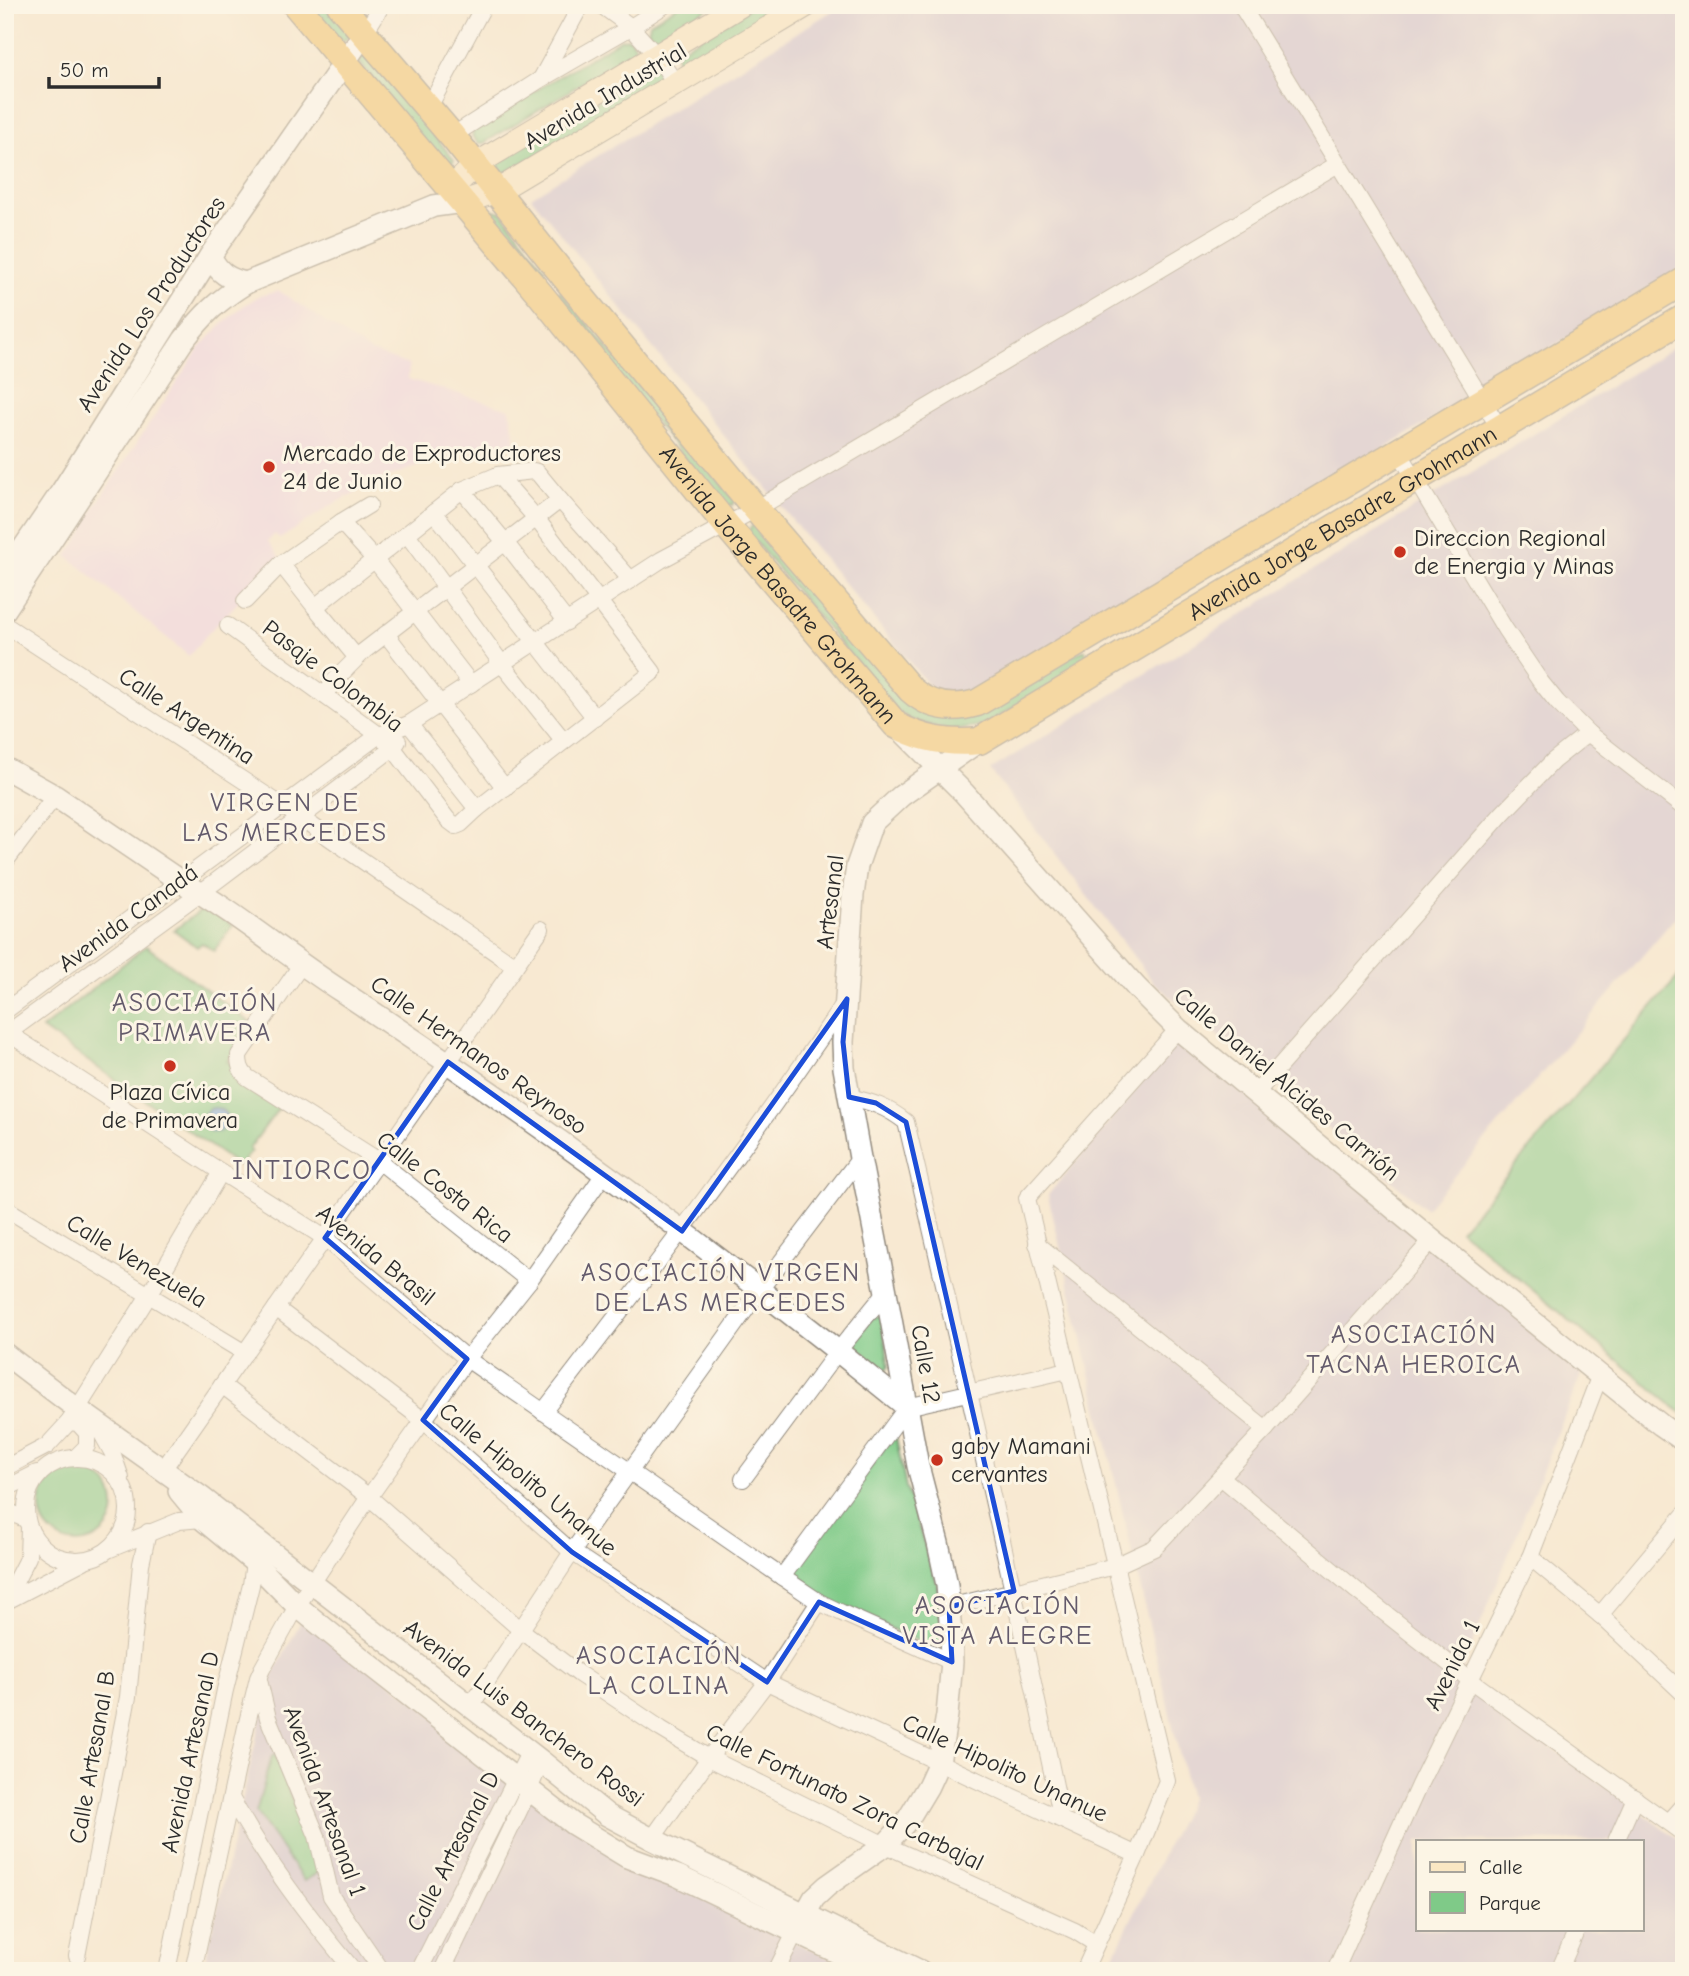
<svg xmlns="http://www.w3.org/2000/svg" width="1689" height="1976" viewBox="0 0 1689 1976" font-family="'Comic Neue',sans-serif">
<rect width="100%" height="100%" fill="#fcf5e5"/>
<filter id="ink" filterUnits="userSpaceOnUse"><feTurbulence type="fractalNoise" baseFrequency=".0143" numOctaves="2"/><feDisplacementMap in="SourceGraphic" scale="14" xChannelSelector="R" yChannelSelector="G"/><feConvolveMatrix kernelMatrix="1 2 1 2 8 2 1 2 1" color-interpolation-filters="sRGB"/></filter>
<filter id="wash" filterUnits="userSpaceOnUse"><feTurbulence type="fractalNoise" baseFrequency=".00686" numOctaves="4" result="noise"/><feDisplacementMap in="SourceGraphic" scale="28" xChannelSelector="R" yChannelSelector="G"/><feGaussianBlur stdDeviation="1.57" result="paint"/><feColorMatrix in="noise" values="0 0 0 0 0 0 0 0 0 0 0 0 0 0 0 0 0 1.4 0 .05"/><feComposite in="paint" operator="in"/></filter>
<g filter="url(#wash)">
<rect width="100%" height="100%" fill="#f8e9d2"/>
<polygon fill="#edd1e9" points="279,291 369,351 409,365 408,379 510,409 516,446 454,454 379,480 330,506 280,539 275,534 268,541 281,559 208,633 189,656 67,556 83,532 86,520 198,350 221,325 242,307 259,296"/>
<g fill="#ccbfd4" fill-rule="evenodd">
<polygon points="842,5 1684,5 1684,266 1470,397 973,697 948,695 930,687 792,520 531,197"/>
<polygon points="1684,341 1684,907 1426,1209 1154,983 990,770"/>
<path d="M1182 1034 1583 1370 1458 1680 1684 1843V1971H1106L1190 1799 1048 1195ZM1418 1841H1642V1929H1418Z"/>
<polygon points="303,1617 638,1869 857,1971 203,1971 269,1683"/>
</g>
<g fill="#7fca88" stroke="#557a5a" stroke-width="2">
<polygon points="309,5 330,5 350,35 345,40 338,41"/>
<polygon points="679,5 713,5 660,38 654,38 648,31 650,23"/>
<polygon points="754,5 789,5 691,64 682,65 676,59 678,51"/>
<polygon points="629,38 635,45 635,51 484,143 478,143 472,136 474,128 621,39"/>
<polygon points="362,53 370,55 454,160 450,165 443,165 357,60"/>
<polygon points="652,68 659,69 662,75 661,84 504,174 498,168 499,160"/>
<polygon points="493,210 502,212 545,269 540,274 534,275 488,218"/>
<polygon points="560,291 736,501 731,506 724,507 555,298"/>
<polygon points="755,524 921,710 1085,650 1088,656 1086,665 986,724 964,729 947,730 911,720 897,711 750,536 749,529"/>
<polygon points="209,908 233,925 214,951 202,943 197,947 174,930 200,911"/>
<polygon points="146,946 254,1025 227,1061 284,1101 249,1149 251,1151 239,1166 42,1029"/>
<polygon points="1684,970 1684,1415 1460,1230"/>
<polygon points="878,1316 882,1318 889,1366 886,1370 880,1369 851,1348 872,1317"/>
<polygon points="895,1433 906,1487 937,1583 942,1619 941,1645 930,1646 833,1603 789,1575"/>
<circle cx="77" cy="1506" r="37"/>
<polygon points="275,1754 319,1872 304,1881 256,1812 272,1756"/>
</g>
<circle fill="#79ace5" stroke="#526c88" stroke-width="2" cx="215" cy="1120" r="12"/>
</g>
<g filter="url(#ink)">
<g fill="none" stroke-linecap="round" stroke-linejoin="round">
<g stroke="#928a7e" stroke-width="18">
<g id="minor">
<polyline points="601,5 631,27 657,56 676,84"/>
<polyline points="1241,5 1500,429"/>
<polyline points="364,34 382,5"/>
<polyline points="542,77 581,5"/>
<polyline points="428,109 484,5"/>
<polyline points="452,136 541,79 631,27 665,5"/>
<polyline points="1399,452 1505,629 1540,681 1557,702 1588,733 1684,808"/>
<polyline points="498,475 534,471 537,472 560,500"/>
<polyline points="462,490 505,542 567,622"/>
<polyline points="434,512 595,718"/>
<polyline points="341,522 375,560 471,684"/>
<polyline points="407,534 502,664 564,741"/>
<polyline points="245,601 281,564 341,522 369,505"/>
<polyline points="315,607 357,658"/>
<polyline points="5,625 301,818 515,966"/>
<polyline points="228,626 379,735 393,748 448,820 456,826 461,824 477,809 653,672 536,518 498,475 462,490 315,607 281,564"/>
<polyline points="386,634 505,788"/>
<polyline points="325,696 334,681 364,651 560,500 631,580"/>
<polyline points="409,724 477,809"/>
<polyline points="5,862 55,796"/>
<path d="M301 965 239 1055C239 1064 240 1070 247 1077L379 1161 529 1281"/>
<polyline points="5,1011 379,735 409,724 661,560 756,509 1338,164"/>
<polyline points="5,1031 221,1172 325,1238 467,1359 782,1577 819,1602 842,1613 952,1662"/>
<polyline points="5,1035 215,882 393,748 398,741"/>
<polyline points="1256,1093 1501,815 1553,761 1588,733"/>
<path d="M849 1097C872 1102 887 1107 906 1122 960 1349 1011 1576 1059 1805L1060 1819"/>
<polyline points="5,1208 245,1353"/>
<polyline points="1037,1244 1266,1429"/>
<polyline points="276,1308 423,1420 572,1552 767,1682 1137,1855"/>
<polyline points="222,1385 369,1497 521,1630 579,1674 661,1729 709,1758 885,1845 1075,1931 1096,1944"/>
<path d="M543 1412C647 1277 750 1143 845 1002"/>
<polyline points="69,1422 78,1423 87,1433 87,1446 76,1457"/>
<polyline points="97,1425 112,1452 121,1478"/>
<circle cx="77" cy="1509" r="51"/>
<polyline points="5,1468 47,1446 69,1422 149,1295 221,1172"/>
<polyline points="162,1471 541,929"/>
<polyline points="1221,1477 1357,1591 1470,1680 1684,1834"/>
<polyline points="743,1479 838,1351 886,1292"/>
<polyline points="5,1489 37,1473"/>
<polyline points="5,1510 27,1520"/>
<polyline points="110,1549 179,1521 202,1519 209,1513"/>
<polyline points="1530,1557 1600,1615 1684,1694"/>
<polyline points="782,1577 907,1407 1068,1370"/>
<polyline points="5,1594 12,1588 28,1557 29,1528"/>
<polyline points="5,1602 84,1561"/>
<polyline points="949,1607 1115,1566 1154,1548 1266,1429 1432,1240"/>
<polyline points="1600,1615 1684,1515"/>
<polyline points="259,1680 268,1718 317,1836 331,1896 382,1971"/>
<polyline points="470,1707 572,1552 759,1291 860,1158"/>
<path d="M231 1798C266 1861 308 1916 354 1971"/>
<polyline points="1668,1822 1684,1804"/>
<polyline points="652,1839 709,1758 767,1682 819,1602"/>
<polyline points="1616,1841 1635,1798"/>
<polyline points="77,1956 128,1697 141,1564 148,1532"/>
<polyline points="167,1971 225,1690 251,1585 254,1562 259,1558"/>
<polyline points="193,1971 246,1727 258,1678 262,1669 297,1606 369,1497 467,1359 529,1281 604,1174"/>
<polyline points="419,1971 529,1753"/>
<polyline points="442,1971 529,1790 541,1761"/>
<polyline points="776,1971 796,1931"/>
<polyline points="1084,1971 1137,1855 1167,1781 1027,1198 1178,1029"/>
<polyline points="1335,1971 1419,1785 1530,1557 1600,1375"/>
<polyline points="1559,1971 1577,1929"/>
</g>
</g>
<g stroke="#928a7e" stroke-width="24">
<g id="tertiary">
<path d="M210 256C219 273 228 279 246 283"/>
<polyline points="5,575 62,491 210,256 364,34"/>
<path d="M5 610 183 341C204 314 217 301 246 283L434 206 463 202"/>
<polyline points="900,729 964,793 1136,987 1178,1029 1432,1240 1661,1425 1684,1441"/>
<path d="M5 768 55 796 180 881C237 913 287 956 341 991 537 1120 726 1259 907 1407"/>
<polyline points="5,1354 76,1408 201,1497 541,1761 607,1815 652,1839 920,1971"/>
<polyline points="179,1491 202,1519 254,1562 297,1606 351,1650 573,1824 627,1857 678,1876 876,1971"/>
<polyline points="796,1931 814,1898 827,1886 885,1845 907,1821 928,1786 939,1762 947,1715 952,1662 951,1634 947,1585 938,1543 918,1466 886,1292 860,1158 844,1068 843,1042 853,895 857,866 872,823 901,796 979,741"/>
</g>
</g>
<g stroke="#928a7e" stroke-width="25">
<g id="secondary">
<polyline points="451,189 475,165 741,5"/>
<polyline points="463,202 497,191 807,5"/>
</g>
</g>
<g stroke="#928a7e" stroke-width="29">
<g id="trunk">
<path id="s1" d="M296 5 540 294 727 526 896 725C923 740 949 744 979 741L1684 318"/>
<path d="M340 5 452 136 564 276 756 509 911 690C930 707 953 710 977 703L1684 281"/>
</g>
</g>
<use href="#minor" stroke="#fff" stroke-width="16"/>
<use href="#tertiary" stroke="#fff" stroke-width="21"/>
<use href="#secondary" stroke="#fae7c3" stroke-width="23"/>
<use href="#trunk" stroke="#f2c36a" stroke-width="26"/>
</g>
</g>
<path d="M0 0H1689V1976H0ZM847 999 843 1042 849 1097 876 1103 906 1122 1014 1591 949 1607 952 1662 819 1602 767 1682 572 1552 423 1420 467 1359 325 1238 448 1062 682 1231Z" fill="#f8e9d2" fill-opacity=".55" fill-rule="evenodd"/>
<path fill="none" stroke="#1d4ed8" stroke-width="5" stroke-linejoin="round" d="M847 999 843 1042 849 1097 876 1103 906 1122 1014 1591 949 1607 952 1662 819 1602 767 1682 572 1552 423 1420 467 1359 325 1238 448 1062 682 1231Z"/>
<g fill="#c8321e" stroke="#fcf5e5" stroke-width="2.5">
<circle cx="269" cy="467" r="7"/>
<circle cx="1400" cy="552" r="7"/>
<circle cx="170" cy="1066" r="7"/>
<circle cx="937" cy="1460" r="7"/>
</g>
<g text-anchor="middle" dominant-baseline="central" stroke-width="6" stroke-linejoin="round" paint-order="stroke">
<g font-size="24" fill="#2b2b2b" stroke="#fcf5e5">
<text transform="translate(605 96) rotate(-31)">Avenida Industrial</text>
<text transform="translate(151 304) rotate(-57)">Avenida Los Productores</text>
<text stroke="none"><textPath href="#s1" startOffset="1447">Avenida Jorge Basadre Grohmann</textPath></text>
<text stroke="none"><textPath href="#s1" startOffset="754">Avenida Jorge Basadre Grohmann</textPath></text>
<text transform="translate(333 676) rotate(37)">Pasaje Colombia</text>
<text transform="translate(187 716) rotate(33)">Calle Argentina</text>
<text transform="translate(830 902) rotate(-83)">Artesanal</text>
<text transform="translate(128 918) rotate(-36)">Avenida Canadá</text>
<text transform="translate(479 1055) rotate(35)">Calle Hermanos Reynoso</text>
<text transform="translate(1287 1084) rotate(40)">Calle Daniel Alcides Carrión</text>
<text transform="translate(445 1187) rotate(38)">Calle Costa Rica</text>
<text transform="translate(376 1255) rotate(39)">Avenida Brasil</text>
<text transform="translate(137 1261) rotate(31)">Calle Venezuela</text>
<text transform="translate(926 1364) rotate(80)">Calle 12</text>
<text transform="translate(528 1479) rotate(40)">Calle Hipolito Unanue</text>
<text transform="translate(1452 1665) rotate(-64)">Avenida 1</text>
<text transform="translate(524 1713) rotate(37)">Avenida Luis Banchero Rossi</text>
<text transform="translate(190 1752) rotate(-78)">Avenida Artesanal D</text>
<text transform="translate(92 1757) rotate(-80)">Calle Artesanal B</text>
<text transform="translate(1005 1768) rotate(25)">Calle Hipolito Unanue</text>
<text transform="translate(845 1797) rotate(26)">Calle Fortunato Zora Carbajal</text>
<text transform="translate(325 1801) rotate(70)">Avenida Artesanal 1</text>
<text transform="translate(453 1851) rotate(-63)">Calle Artesanal D</text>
</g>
<g font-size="24" fill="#2b2b2b" stroke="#fcf5e5" text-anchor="start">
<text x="283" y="453">Mercado de Exproductores<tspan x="283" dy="28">24 de Junio</tspan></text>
<text x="1414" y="538">Direccion Regional<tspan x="1414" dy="28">de Energia y Minas</tspan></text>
<text x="170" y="1092" text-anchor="middle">Plaza Cívica<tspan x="170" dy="28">de Primavera</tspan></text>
<text x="951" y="1446">gaby Mamani<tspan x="951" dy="28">cervantes</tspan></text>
</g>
<g font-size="26" letter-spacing="2" fill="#635a6b" stroke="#fcf5e5">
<text x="285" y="803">VIRGEN DE<tspan x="285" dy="30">LAS MERCEDES</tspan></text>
<text x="195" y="1003">ASOCIACIÓN<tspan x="195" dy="30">PRIMAVERA</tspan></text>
<text x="721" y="1273">ASOCIACIÓN VIRGEN<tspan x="721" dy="30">DE LAS MERCEDES</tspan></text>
<text x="1414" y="1335">ASOCIACIÓN<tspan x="1414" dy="30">TACNA HEROICA</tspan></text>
<text x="998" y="1606">ASOCIACIÓN<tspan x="998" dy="30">VISTA ALEGRE</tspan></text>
<text x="659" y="1656">ASOCIACIÓN<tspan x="659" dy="30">LA COLINA</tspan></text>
</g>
<g font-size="28" letter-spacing="2" fill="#635a6b" stroke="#fcf5e5">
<text x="302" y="1170">INTIORCO</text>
</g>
</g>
<rect width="1689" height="1976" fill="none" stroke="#fcf5e5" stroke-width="28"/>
<rect x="1416" y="1840" width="228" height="91" fill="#fcf5e5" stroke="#a8a49b" stroke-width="2"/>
<rect x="1430" y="1862" width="35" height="10" fill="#fae7c3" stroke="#a8a49b" stroke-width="2"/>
<text x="1479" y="1874" font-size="21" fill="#2b2b2b">Calle</text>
<rect x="1430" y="1892" width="35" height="21" fill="#7fca88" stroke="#a8a49b" stroke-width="2"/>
<text x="1479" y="1910" font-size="21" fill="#2b2b2b">Parque</text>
<path d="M49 77v10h110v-10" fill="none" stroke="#2b2b2b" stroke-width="3.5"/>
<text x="60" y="77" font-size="21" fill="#2b2b2b" stroke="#fcf5e5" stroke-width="5" paint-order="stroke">50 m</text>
</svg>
